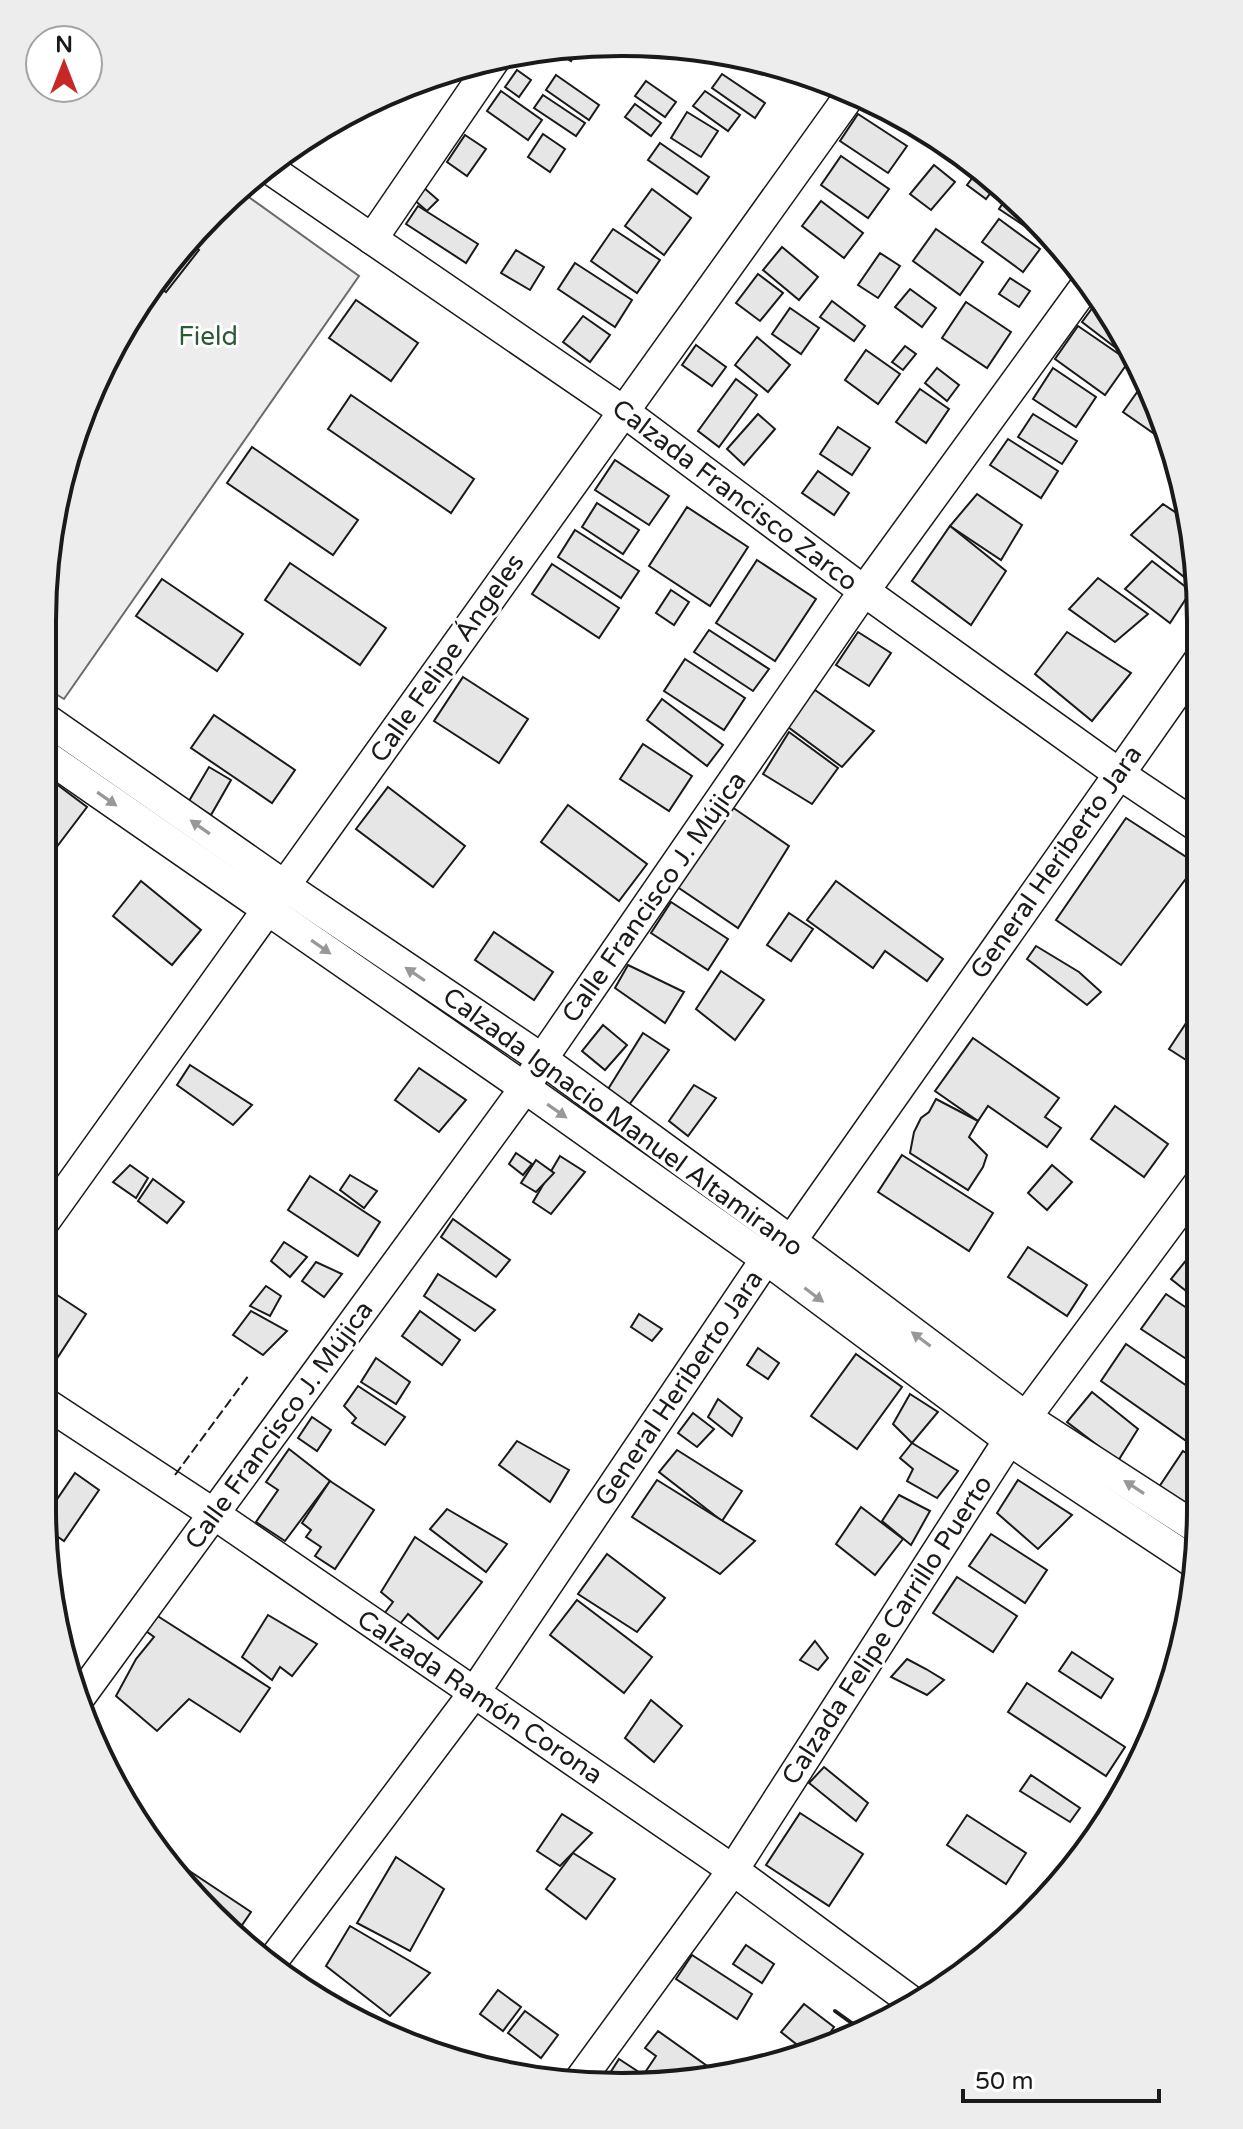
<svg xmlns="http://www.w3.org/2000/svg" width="1243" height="2129" viewBox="0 0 1243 2129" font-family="'Varela Round',sans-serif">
<rect width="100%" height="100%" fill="#fff"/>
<polygon fill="#ededed" stroke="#6a6a6a" stroke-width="2" points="239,190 359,276 64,699 43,686 43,583 73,436 139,300 211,212"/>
<g fill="#e6e6e6" stroke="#1a1a1a" stroke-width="2">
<polygon points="580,46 571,61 552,49"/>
<polygon points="734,53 751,58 743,69 730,59"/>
<polygon points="517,70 531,80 519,97 505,87"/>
<polygon points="722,74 765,103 755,118 712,88"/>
<polygon points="556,75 599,105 589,120 546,90"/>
<polygon points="646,81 676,102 665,117 635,96"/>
<polygon points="501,91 542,120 528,140 487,111"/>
<polygon points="705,91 740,115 728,131 693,106"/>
<polygon points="543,95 585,123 576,136 534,108"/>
<polygon points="382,96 373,110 365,105"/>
<polygon points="635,104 661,123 651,136 625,117"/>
<polygon points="687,112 718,131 701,157 671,138"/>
<polygon points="858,114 907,146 888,173 840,141"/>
<polygon points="543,134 565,149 550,172 528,157"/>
<polygon points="465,135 486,149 467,176 447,162"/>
<polygon points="660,143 709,177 697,194 648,160"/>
<polygon points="841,156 889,189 868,218 821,185"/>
<polygon points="934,165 955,182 931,210 910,194"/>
<polygon points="979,169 997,184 986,199 967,185"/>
<polygon points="415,180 438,200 427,211 405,192"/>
<polygon points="652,189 691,218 664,255 625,226"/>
<polygon points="1009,194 1032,212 1053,239 1050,243 999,209"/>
<polygon points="821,201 863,233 844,258 802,226"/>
<polygon points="418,206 478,244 466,263 406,224"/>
<polygon points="999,219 1040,249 1023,272 982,242"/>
<polygon points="613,229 660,260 637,293 591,261"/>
<polygon points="936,229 983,262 960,295 913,261"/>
<polygon points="188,241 199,250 166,292 154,283"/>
<polygon points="782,247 818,277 799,300 763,270"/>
<polygon points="516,250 544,267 530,290 501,273"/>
<polygon points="880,253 900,266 878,298 858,285"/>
<polygon points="575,263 632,300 615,327 558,289"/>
<polygon points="758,274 783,293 760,321 736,303"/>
<polygon points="1010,278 1030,291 1019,307 999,294"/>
<polygon points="910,289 936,308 922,327 895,307"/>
<polygon points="1099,299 1123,331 1135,358 1133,361 1082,322"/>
<polygon points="356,300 418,343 391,381 329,338"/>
<polygon points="832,301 865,326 854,341 820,317"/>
<polygon points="966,302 1011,332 987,368 942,338"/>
<polygon points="790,308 819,328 801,354 772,334"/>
<polygon points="583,316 610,335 590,362 563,342"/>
<polygon points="1078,326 1129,361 1105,395 1055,359"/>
<polygon points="757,337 790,365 768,392 735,365"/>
<polygon points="696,345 726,367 712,386 682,365"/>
<polygon points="905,346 916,354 903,370 892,362"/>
<polygon points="866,350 900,374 878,404 845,380"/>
<polygon points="937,368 959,385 947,401 925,383"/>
<polygon points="1053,368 1096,397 1076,427 1033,399"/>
<polygon points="736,379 757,395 719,447 698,431"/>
<polygon points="1145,381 1164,422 1156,435 1123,412"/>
<polygon points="920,389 949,409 926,443 896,422"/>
<polygon points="351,395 474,479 451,513 328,429"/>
<polygon points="758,414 775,429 744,465 727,449"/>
<polygon points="1033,414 1077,441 1062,464 1018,437"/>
<polygon points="838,427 870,448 852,475 820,454"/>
<polygon points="1008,439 1058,471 1041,498 990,465"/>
<polygon points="252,447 358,520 333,555 227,483"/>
<polygon points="615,460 669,496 649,525 595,490"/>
<polygon points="818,471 849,493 834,515 802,493"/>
<polygon points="977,494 1022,525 1001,560 950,526"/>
<polygon points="597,503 639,530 623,554 582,527"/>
<polygon points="1163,504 1187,520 1199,577 1193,584 1131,535"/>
<polygon points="687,507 748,547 710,606 649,566"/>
<polygon points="950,526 1006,571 971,625 912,581"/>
<polygon points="575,530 639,571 621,598 558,557"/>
<polygon points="757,560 816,599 775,661 716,623"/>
<polygon points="1152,561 1191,591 1170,623 1125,589"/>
<polygon points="290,563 386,628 360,665 265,600"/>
<polygon points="552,564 619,608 599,638 532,594"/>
<polygon points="1098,578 1148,614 1115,642 1069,609"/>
<polygon points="162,579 243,634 217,671 136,616"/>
<polygon points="671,590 689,602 674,625 656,613"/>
<polygon points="709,630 769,669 753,691 694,652"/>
<polygon points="858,632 891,653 869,686 836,665"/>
<polygon points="1067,632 1131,673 1092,721 1035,674"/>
<polygon points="685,659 745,698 724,730 664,691"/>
<polygon points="463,677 528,719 499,763 434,721"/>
<polygon points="815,690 874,731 842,767 784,724"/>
<polygon points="662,699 723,745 707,766 647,720"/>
<polygon points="214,715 295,770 272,803 191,748"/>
<polygon points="789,732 838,768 812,804 763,774"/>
<polygon points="643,744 692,776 669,811 620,779"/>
<polygon points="209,767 231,780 211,815 189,801"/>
<polygon points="43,774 87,807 43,865"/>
<polygon points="388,787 465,846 433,887 356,829"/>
<polygon points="568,805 647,864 619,901 541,842"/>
<polygon points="732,807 789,846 738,928 676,886"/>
<polygon points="1126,818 1197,864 1121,965 1056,920"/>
<polygon points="141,881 201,930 172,965 113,916"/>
<polygon points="836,881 943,959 927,981 885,951 873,968 807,920"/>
<polygon points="671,902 728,939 708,970 651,933"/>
<polygon points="789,913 813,929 791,961 767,945"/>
<polygon points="494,932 553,972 534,1000 475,960"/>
<polygon points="1036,946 1079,972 1101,992 1087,1005 1027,959"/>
<polygon points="628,965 684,992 665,1023 615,988"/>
<polygon points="721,971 764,1000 735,1040 696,1009"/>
<polygon points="1194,1011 1200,1015 1200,1069 1169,1049"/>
<polygon points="603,1025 627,1045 605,1070 582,1051"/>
<polygon points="643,1033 669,1050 626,1109 605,1094"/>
<polygon points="973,1038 1059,1098 1045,1117 1061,1128 1047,1147 988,1106 978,1121 935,1091"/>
<polygon points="190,1065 252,1105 233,1125 177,1085"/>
<polygon points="419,1068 466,1100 439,1132 395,1100"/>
<polygon points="694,1085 716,1098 688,1136 669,1121"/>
<polygon points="936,1099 978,1121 969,1137 987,1155 983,1167 968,1190 910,1153 914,1132 921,1118 929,1112"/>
<polygon points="1115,1106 1168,1144 1144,1177 1091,1139"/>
<polygon points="516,1153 532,1164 523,1175 509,1164"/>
<polygon points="902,1155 993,1213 969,1251 878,1192"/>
<polygon points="560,1156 585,1172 551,1214 533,1202"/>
<polygon points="536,1160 554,1173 536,1192 521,1183"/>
<polygon points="130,1165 148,1178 136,1198 113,1182"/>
<polygon points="1052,1165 1072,1182 1047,1210 1028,1193"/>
<polygon points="350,1175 377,1191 364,1208 340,1190"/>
<polygon points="310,1176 380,1222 358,1256 288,1210"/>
<polygon points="153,1179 184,1202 167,1223 138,1201"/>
<polygon points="453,1219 510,1260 496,1277 441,1237"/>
<polygon points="284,1242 307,1257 290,1277 271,1261"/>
<polygon points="1200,1243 1200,1302 1171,1279"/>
<polygon points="1028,1247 1087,1285 1067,1316 1008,1277"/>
<polygon points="316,1262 342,1274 324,1297 302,1281"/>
<polygon points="438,1274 495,1310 475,1331 424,1296"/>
<polygon points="266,1286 281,1296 270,1316 250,1306"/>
<polygon points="45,1287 86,1314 54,1363 42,1355 42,1292"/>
<polygon points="1166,1294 1200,1317 1200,1368 1141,1329"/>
<polygon points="251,1311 287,1331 263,1355 233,1335"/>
<polygon points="420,1311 460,1340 442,1365 402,1336"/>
<polygon points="639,1314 662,1329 652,1341 631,1327"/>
<polygon points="1126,1344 1200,1395 1189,1409 1200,1417 1200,1433 1192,1445 1101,1381"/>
<polygon points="758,1348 779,1363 768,1379 747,1365"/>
<polygon points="856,1354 902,1387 857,1449 811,1416"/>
<polygon points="376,1358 410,1382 396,1404 361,1382"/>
<polygon points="358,1386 405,1417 385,1445 352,1423 356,1418 344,1406"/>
<polygon points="1092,1392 1138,1429 1118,1461 1067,1422"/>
<polygon points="910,1394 938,1412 912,1443 893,1424"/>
<polygon points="718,1399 742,1418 732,1436 708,1417"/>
<polygon points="693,1413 714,1429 697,1447 678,1433"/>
<polygon points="312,1417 331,1430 317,1451 298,1438"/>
<polygon points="517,1441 569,1470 550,1502 499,1465"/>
<polygon points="912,1443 958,1471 937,1498 907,1481 913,1469 900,1458"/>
<polygon points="289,1449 330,1481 285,1541 256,1522 278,1490 266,1482"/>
<polygon points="677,1450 742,1491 722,1521 659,1472"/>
<polygon points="1183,1451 1200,1462 1200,1514 1159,1487"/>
<polygon points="75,1473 99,1490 64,1541 45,1528 42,1502 51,1508"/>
<polygon points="657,1480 755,1541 720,1574 632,1517"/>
<polygon points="1018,1480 1072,1515 1038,1549 997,1513"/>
<polygon points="330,1481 374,1510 335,1569 315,1556 321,1547 306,1537 311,1530 302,1523"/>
<polygon points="899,1495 930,1511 911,1545 882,1521"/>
<polygon points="861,1507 903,1539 875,1575 836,1544"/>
<polygon points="447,1509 507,1544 486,1572 430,1529"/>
<polygon points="991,1534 1047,1570 1025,1603 969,1566"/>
<polygon points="415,1537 482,1582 438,1639 408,1614 396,1629 381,1618 393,1602 381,1592"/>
<polygon points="607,1554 665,1598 637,1632 578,1594"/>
<polygon points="957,1577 1017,1616 993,1652 933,1613"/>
<polygon points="577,1600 652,1657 624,1693 550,1635"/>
<polygon points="156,1615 270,1688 240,1732 189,1699 157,1731 116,1696 136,1659 154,1637 146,1631"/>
<polygon points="268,1615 317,1644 292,1676 280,1667 272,1680 242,1657"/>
<polygon points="815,1641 828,1658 818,1670 800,1660"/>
<polygon points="1072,1652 1113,1679 1101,1698 1059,1671"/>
<polygon points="907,1659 926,1669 944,1680 927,1695 891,1677"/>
<polygon points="1027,1683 1125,1747 1106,1776 1008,1712"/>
<polygon points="651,1700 682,1726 654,1762 625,1738"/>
<polygon points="824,1767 868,1803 856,1821 809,1783"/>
<polygon points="1031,1775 1080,1808 1070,1822 1020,1791"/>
<polygon points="800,1813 863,1854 829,1906 766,1865"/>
<polygon points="562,1814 592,1833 560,1866 537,1851"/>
<polygon points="967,1815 1026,1853 1006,1884 947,1845"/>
<polygon points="573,1853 615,1879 586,1919 546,1889"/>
<polygon points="396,1857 444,1889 410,1951 357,1923"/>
<polygon points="182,1866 251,1912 240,1928 219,1913 177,1874"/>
<polygon points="350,1926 430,1973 390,2016 326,1966"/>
<polygon points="746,1945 774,1964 762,1983 733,1964"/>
<polygon points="692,1955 752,1994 737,2019 676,1979"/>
<polygon points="498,1990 521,2007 503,2031 480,2014"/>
<polygon points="804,2004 834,2027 818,2051 810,2055 781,2032"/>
<polygon points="525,2011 558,2035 541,2058 508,2033"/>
<polygon points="658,2031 710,2068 706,2073 660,2081 646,2071 656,2056 645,2048"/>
<polygon points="619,2059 654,2082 622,2087 603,2084"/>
</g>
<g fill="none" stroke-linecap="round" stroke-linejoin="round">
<g stroke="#1a1a1a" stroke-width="33">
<g id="minor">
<polyline points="267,167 623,411 864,591 1118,773 1200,828"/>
<polyline points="372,239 497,56"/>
<polyline points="43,717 285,886 542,1059 791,1241 1027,1418 1200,1530"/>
<polyline points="43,754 525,1088 766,1259 1009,1440 1196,1564"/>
<polyline points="42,1225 853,91"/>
<polyline points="42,1401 214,1514 733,1870 911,2001"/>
<polyline points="77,1701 525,1088 542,1059 864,591 1087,284"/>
<polyline points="271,1963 474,1693 766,1259 791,1241 1200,659"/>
<polyline points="579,2081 733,1870 1009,1440 1200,1182"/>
</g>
</g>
<use href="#minor" stroke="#fff" stroke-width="30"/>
<polyline stroke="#1a1a1a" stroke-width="2" stroke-dasharray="10 4" stroke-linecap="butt" points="175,1475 249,1375"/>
<polyline stroke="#1a1a1a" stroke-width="4" points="835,2011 860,2029"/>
</g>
<defs><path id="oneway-solid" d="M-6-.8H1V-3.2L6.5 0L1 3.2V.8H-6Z" transform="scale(2)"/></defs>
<g fill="#989898">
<use href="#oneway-solid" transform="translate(107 799) rotate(35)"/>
<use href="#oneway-solid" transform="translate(200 827) rotate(-145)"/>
<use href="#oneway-solid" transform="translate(321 947) rotate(35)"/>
<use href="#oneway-solid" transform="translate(415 974) rotate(-146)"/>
<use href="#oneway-solid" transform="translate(557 1111) rotate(35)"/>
<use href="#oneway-solid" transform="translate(814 1295) rotate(37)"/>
<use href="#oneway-solid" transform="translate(921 1339) rotate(-143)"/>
<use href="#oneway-solid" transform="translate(1134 1487) rotate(-147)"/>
</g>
<g text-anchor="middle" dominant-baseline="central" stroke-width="6" stroke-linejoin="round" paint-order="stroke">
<g font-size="26" fill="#2b5a34" stroke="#fff">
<text x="208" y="336">Field</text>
</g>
<g font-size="26" fill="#1a1a1a" stroke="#fff">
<text transform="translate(735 495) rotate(37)">Calzada Francisco Zarco</text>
<text transform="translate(447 658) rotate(-55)">Calle Felipe Ángeles</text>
<text transform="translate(1056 862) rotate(-55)">General Heriberto Jara</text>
<text transform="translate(654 897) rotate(-55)">Calle Francisco J. Mújica</text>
<text transform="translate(623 1122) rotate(36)">Calzada Ignacio Manuel Altamirano</text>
<text transform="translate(679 1388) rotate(-56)">General Heriberto Jara</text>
<text transform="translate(279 1425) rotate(-54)">Calle Francisco J. Mújica</text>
<text transform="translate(887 1630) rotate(-57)">Calzada Felipe Carrillo Puerto</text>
<text transform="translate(480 1697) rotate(34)">Calzada Ramón Corona</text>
</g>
</g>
<path d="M0 0H1243V2129H0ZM621 56H622A565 565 0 0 1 1187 621V1508A565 565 0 0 1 622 2073H621A565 565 0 0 1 56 1508V621A565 565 0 0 1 621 56Z" fill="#ededed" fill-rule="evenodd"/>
<path fill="none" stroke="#1a1a1a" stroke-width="4" d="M621 56H622A565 565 0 0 1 1187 621V1508A565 565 0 0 1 622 2073H621A565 565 0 0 1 56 1508V621A565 565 0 0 1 621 56Z"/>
<g transform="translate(64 64)"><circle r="38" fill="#ffffff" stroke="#a3a3a3" stroke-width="2"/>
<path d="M0-6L14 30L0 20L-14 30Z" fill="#c62828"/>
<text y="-12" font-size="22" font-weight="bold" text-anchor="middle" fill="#1a1a1a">N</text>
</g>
<path d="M963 2089v12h196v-12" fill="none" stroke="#1a1a1a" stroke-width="4"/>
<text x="975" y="2089" font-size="24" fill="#1a1a1a" stroke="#ffffff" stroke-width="6" paint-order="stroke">50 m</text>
</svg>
